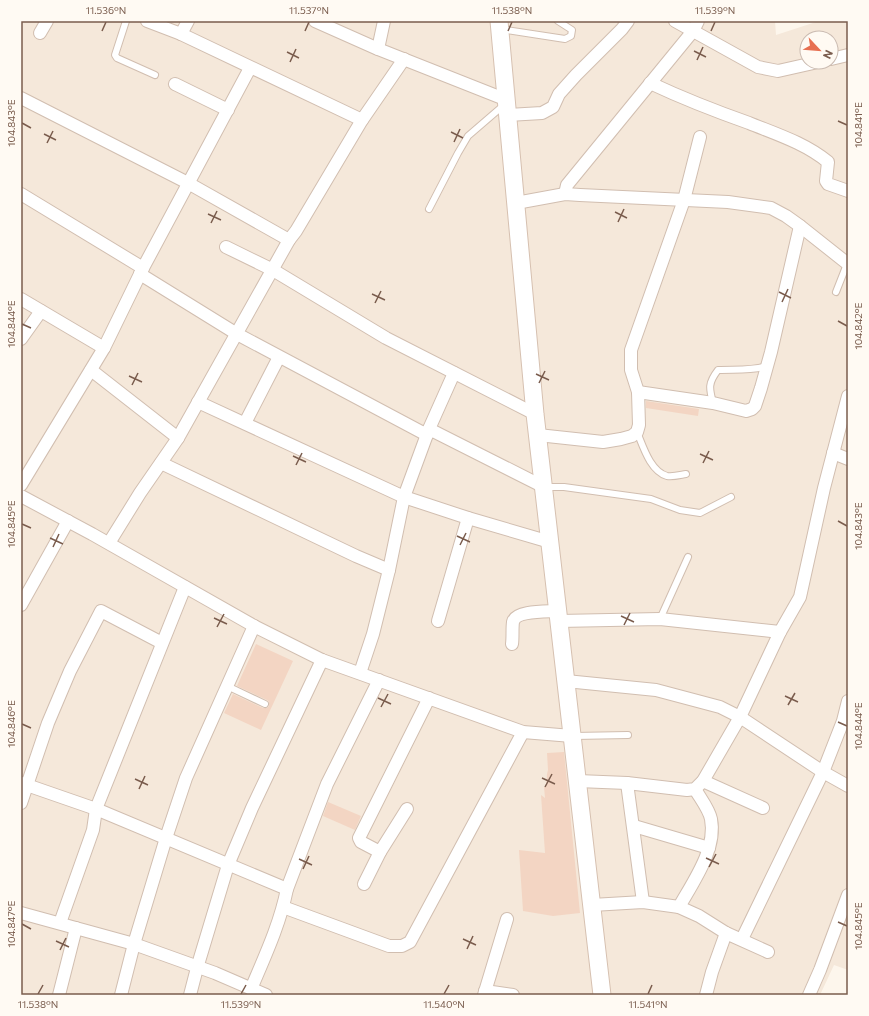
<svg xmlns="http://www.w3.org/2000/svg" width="869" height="1016" viewBox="0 0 869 1016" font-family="Commissioner,sans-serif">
<rect width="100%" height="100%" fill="#fdf6ec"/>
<path fill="#f5e8da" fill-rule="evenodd" d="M21 21H775L776 35 819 21H848V970L834 965 820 995H21ZM807 38H831V62H807Z"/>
<g fill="#f3d5c3">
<polygon points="646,401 699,409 698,416 646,408"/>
<polygon points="256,644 293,661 261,730 224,713 233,694 263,708 267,708 269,706 269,702 267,700 237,686"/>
<polygon points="564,752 580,913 553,916 523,911 519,850 545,853 541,795 545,798 544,787 546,787 547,774 548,770 547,753"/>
<polygon points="328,802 361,816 355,830 323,816"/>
</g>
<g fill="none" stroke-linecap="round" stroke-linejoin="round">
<g stroke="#d1beb0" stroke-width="8">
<g id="lane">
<polyline points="126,21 115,55 117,58 155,75"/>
<polyline points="500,29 565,39 571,36 572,30 558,21"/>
<polyline points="429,209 458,153 468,136 504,105"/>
<polyline points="836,292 847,264"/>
<path d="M713 403C709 388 708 383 718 370 734 369 751 371 767 366"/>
<path d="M637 432C643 446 650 471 667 476 673 477 680 475 686 474"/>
<polyline points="544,487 564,487 651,499 680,510 700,513 731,497"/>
<polyline points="660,619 688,557"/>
<polyline points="227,686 265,704"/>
<polyline points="574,736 628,735"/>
</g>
</g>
<g stroke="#d1beb0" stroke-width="14">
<g id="street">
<polyline points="147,21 181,34 362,120"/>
<polyline points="315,21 378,49 507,100"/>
<polyline points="675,21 758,67 778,71 818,62"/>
<polyline points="40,33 47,21"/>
<polyline points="181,34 188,21"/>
<polyline points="378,49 384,21"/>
<polyline points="831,59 848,55"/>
<path d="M650 83C682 98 715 111 749 123 776 134 805 143 828 162L826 181 828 184 848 191"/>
<polyline points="175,84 228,110"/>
<polyline points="21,98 188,183 289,240"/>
<polyline points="508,115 542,113 553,107 559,94 576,75 622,29 628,21"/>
<polyline points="21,194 143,268"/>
<polyline points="565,194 567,185 693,31 698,21"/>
<polyline points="516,203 565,194 580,195 728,202 771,208 786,216 800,226 848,264"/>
<polyline points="226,247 273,270 386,338 535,414"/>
<polyline points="140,274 237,334 427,435"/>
<polyline points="21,299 104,348"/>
<polyline points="21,339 41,311"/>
<polyline points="91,370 178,438"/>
<polyline points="638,392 713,403 746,411 752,409 755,406 761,388 771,352 800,226"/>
<polyline points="198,402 404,497 468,518 550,542"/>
<polyline points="245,423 279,357"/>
<polyline points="429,429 544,487"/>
<polyline points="538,435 603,442 621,439 632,436 637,432 639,425 638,392 631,370 631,350 684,200 700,137"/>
<polyline points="833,453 848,459"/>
<polyline points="161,463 356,556 389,570"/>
<polyline points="21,485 104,348 143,268 250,68"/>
<polyline points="21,496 92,534 254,626 322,660 523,732 572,736"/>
<polyline points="109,543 140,493 178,438 289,240 296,231 362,120 404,59"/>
<polyline points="21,605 68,521"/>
<polyline points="438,621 468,518"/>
<polyline points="559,621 660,619 780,632"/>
<path d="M512 644C513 637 512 629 513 622 516 610 548 612 558 611"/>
<polyline points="360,673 373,634 389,570 404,497 429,429 454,373"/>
<polyline points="566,681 656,690 720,707 740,717 823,772 848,786"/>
<polyline points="578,781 627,783 687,790 695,789 703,781 740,717 780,632 800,597 824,488 848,396"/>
<polyline points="703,781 763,808"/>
<polyline points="21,783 96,809 287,889"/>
<polyline points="627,783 643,902"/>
<polyline points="21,803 48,723 70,671 101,611 162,643"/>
<polyline points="634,826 709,848"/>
<polyline points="380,852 361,842 359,838 429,698"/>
<polyline points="364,884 380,852 407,809"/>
<polyline points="592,905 643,902 679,907 699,916 726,933 768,952"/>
<polyline points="283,907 389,946 402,946 410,942 523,732"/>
<path d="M679 907C693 882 717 849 711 819 709 809 700 798 695 789"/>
<polyline points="21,913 134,944 215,973 266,995"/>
<polyline points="60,923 93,830 96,809 185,587"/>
<polyline points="742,939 823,772 843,721 848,701"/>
<path d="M251 989C265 956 280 924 287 889L327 784 379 680"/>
<polyline points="485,991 513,995"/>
<polyline points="59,995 76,928"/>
<polyline points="121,995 134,944 166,838 186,778 254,626"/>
<polyline points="190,995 197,968 228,865 252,808 322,660"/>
<polyline points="484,995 507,919"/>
<polyline points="706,995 712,972 726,933"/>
<polyline points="809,995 820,970 848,895"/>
</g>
</g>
<g stroke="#d6c0b0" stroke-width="19">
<polyline id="secondary" points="499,21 535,414 602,995"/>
</g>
<use href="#lane" stroke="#fff" stroke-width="6"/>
<use href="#street" stroke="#fff" stroke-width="12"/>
<use href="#secondary" stroke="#fff" stroke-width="17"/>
</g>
<path fill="none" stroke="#7a5c4d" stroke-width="1.5" d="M102 31 106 22M305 31 309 22M508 31 512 22M711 31 715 22M694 51 706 57M287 52 299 58M697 60 703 47M290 62 296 49M838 121 847 125M22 123 31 128M451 132 463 138M44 134 56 140M454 142 460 129M47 143 53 131M615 212 627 218M208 214 221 220M618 222 624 209M211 223 217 211M779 292 791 298M372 294 385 300M782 302 788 289M375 303 381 291M838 321 847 326M22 324 31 328M536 374 549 380M129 376 142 382M539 383 545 371M132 385 138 373M700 454 713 460M293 456 306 462M703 463 709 451M296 465 302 453M838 521 847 526M22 524 31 528M457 536 470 542M50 538 63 544M460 545 466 533M53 547 59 534M621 616 634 622M214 618 227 624M624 625 630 613M217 627 224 614M785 696 798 702M378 698 391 704M788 705 795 693M381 707 388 694M838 722 847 726M22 724 31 728M542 778 555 784M135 779 148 785M545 787 552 774M139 789 145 776M706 858 719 864M299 859 312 865M709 867 716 854M303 869 309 856M838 922 847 926M22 924 31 929M463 939 476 945M56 941 69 947M467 949 473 936M60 950 66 938M38 994 43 985M241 994 246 985M444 994 449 985M648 994 652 985"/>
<rect width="869" height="1016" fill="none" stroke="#fffaf3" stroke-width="44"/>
<g transform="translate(819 50) rotate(116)"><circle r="19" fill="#fffaf3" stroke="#cabbb1"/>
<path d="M0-3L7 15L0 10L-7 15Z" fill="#e76f51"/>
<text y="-6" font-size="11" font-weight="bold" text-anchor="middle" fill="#7a5c4d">N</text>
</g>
<rect x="22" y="22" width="825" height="972" fill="none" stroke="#7a5c4d" stroke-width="1.5"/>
<g font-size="10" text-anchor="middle" fill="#7a5c4d">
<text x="106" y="14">11.536°N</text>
<text x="309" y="14">11.537°N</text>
<text x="512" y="14">11.538°N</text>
<text x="715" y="14">11.539°N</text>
<text transform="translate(11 123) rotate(-90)" y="4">104.843°E</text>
<text transform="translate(858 125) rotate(-90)" y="4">104.841°E</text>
<text transform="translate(11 324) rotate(-90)" y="4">104.844°E</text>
<text transform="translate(858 326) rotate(-90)" y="4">104.842°E</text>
<text transform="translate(11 524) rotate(-90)" y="4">104.845°E</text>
<text transform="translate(858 526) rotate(-90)" y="4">104.843°E</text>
<text transform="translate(11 724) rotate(-90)" y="4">104.846°E</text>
<text transform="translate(858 726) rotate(-90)" y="4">104.844°E</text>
<text transform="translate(11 924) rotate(-90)" y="4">104.847°E</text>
<text transform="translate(858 926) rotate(-90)" y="4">104.845°E</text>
<text x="38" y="1008">11.538°N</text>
<text x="241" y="1008">11.539°N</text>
<text x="444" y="1008">11.540°N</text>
<text x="648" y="1008">11.541°N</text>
</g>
</svg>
